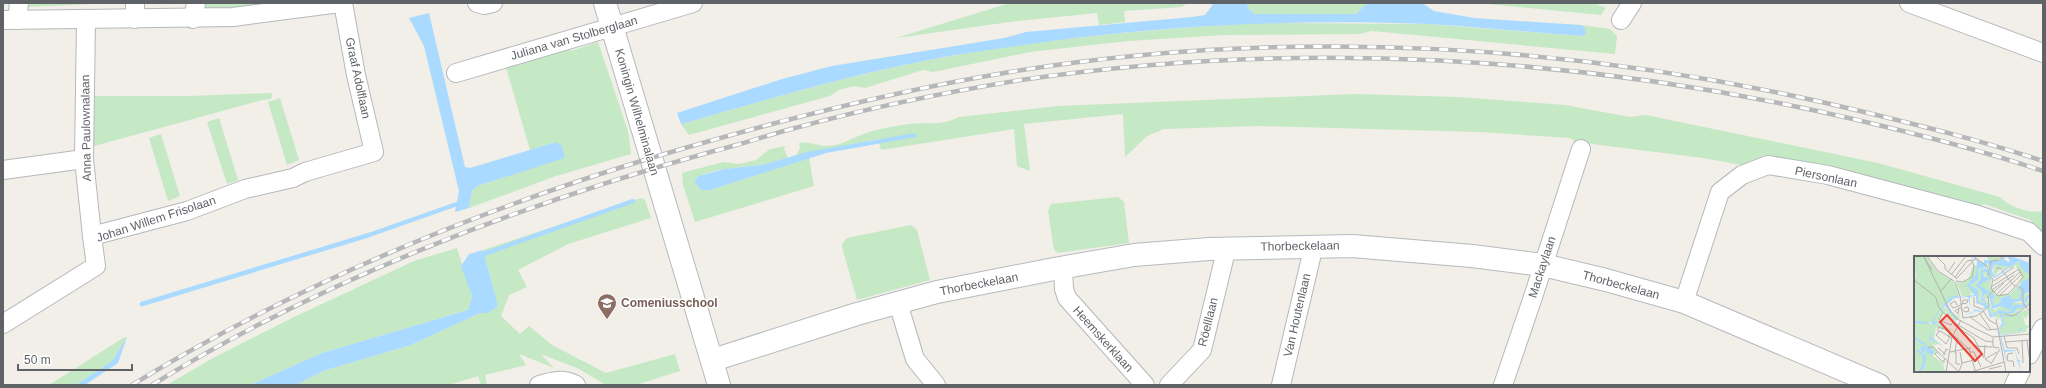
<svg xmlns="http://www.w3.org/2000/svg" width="2046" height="388" viewBox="0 0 2046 388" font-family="Helvetica,sans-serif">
<rect width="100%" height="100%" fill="#f1efe8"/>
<g fill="#c5e8c5">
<polygon points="25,3 114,3 28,7"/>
<polygon points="199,3 264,3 207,12"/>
<polygon points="1010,3 1187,3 1182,7 1124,11 1125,22 1099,25 1097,13 1017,21 896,38"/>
<polygon points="1247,3 1369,3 1364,6 1356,14 1254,14 1248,8"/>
<polygon points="1477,3 1593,3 1606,8 1601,15"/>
<path d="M1254 23 1427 24 1582 36 1585 28 1581 25 1610 29 1617 36 1615 54 1372 31 1359 34 1223 35 1128 41 1030 52 933 72 923 70 865 88 854 86 839 90 830 96 689 135 681 124C763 101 846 76 929 60 1036 39 1145 30 1254 23Z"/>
<polygon points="598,42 628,131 631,154 556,176 469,208 472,191 477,186 565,157 556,142 530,150 505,64 564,45 571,51"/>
<polygon points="272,93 271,99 262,100 87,148 86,96 190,96"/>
<path d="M1354 94 1458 97 1565 105 1630 117 1646 115 1878 163 2000 197C2010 207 2029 214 2043 211V235L2030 220 1984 204 1977 208 1703 158 1576 142 1570 138 1480 132 1258 126 1164 129 1147 136 1125 157 1123 114 1024 124 1030 171 1017 166 1014 129 881 150 879 142 915 137 879 139 796 156 800 148 799 143C809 141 816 146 826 146 843 146 855 136 869 132 881 128 912 123 924 123 937 124 947 123 959 117L1058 106Z"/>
<polygon points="280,98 299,160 287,165 268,102"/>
<polygon points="219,118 238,180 227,184 207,122"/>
<polygon points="161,134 180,196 168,201 149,138"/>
<path d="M785 146 784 149 788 158C779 160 770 164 761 165 742 168 708 167 694 181L710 190 809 158 814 186 695 222 683 185 682 173 723 162 739 164 756 160 770 149Z"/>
<polygon points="1118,197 1124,202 1129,243 1058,253 1054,250 1048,211 1051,204"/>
<polygon points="641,198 645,200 651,218 568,244 518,270 527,287 509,295 501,316 520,334 529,326 552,345 606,373 675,354 680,371 636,385 606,385 579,369 541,354 554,368 519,354 526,365 485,375 487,385 481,385 478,376 449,385 296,385 323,371 411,345 480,313 488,313 498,306 483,250"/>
<polygon points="911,225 917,230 930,280 857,300 842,247 843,243 847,238"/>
<polygon points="457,248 472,296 468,310 322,353 250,385 167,385 213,358 294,317 414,261"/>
<polygon points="127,337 112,361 76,385 49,385 123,338"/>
</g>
<g fill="#aadaff">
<path d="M1214 3H1247L1248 8 1254 14H1356L1364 6 1369 3H1422L1434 11 1474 18 1581 25 1585 28 1586 33 1582 36C1530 32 1478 27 1427 24 1301 19 1176 25 1052 41 1011 47 970 52 929 60 845 76 763 101 681 124L677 113 782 79 832 66 1004 38 1026 32 1192 17 1205 15Z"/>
<polygon points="429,13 465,167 470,168 556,142 562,146 565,158 477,186 472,191 469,208 455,212 459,191 424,46 409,18"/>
<polygon points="915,133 916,137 826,153 710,190 701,190 694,181 699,176 724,169 762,165 807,152"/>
<polygon points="483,250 498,306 488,313 480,313 411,345 323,371 296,385 250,385 322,353 468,310 472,296 461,266 469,254"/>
<polygon points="127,337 118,363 85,385 76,385 112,361"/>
</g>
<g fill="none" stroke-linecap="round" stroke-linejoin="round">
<g stroke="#aadaff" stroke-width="4.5">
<polyline points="484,254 633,201"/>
<polyline points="142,304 369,235 457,204"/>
</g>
<g stroke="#b5b8bc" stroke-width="20">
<g id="street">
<polyline points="135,3 135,19"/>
<polyline points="477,3 484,5 493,3"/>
<polyline points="1909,3 2043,53"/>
<polyline points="86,19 84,159 92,236"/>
<polyline points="193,19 196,3"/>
<polyline points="3,20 233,17 340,3"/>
<polyline points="17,20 19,3"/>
<polyline points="1621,20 1632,3"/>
<polyline points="456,73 693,3"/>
<polyline points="3,170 84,159"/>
<polyline points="1063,267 1064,289 1067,298 1145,385"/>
<polyline points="1684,302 1720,192 1742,175 1768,165 1828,175 1978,215 2029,232 2043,246"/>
<polyline points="898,303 915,359 936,385"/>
<polyline points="3,324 96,266 92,236 187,211 245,189 293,178 305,172 374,152 356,75 343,3"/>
<polyline points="2029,355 2043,328"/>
<path d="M539 385C552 381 563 378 576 385"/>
<polyline points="1169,385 1202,350 1227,247"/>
<polyline points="1281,385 1314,245"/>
<polyline points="1503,385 1533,297 1581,149"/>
<polyline points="2014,385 2021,371"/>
</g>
</g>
<g stroke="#b6babf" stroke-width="24">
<g id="secondary">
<polyline points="605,3 719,385"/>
<polyline points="713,360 857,314 937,292 1054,269 1134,255 1209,249 1352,246 1472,256 1543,265 1606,280 1684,302 1879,385"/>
</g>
</g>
<use href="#street" stroke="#fff" stroke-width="18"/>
<use href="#secondary" stroke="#fff" stroke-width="22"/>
<g stroke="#b6b7b8" stroke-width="4.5">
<g id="rail">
<path d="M132 385C294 286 470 213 651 158 769 123 888 92 1010 72 1291 26 1584 44 1860 111 1922 126 1983 141 2043 161"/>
<path d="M152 385C325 278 519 205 714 151 743 144 771 134 799 127 872 107 947 92 1021 80 1298 39 1581 56 1853 119 1917 134 1981 150 2043 171"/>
</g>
</g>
<use href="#rail" stroke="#fff" stroke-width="3" stroke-dasharray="9" stroke-linecap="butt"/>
</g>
<defs>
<g id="school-pin" transform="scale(1)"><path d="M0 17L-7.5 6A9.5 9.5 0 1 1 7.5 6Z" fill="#8d6e63" stroke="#fff"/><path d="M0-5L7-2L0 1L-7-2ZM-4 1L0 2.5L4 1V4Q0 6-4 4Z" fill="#fff"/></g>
</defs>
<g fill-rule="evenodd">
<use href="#school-pin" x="607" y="303"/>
</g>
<g text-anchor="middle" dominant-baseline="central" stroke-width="3" stroke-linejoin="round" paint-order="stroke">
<g font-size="12" fill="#5f6368" stroke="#fff">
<text transform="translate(574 38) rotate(-16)">Juliana van Stolberglaan</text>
<text transform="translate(358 78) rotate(78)">Graaf Adolflaan</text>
<text transform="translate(637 112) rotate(74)">Koningin Wilhelminalaan</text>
<text transform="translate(86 128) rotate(-91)">Anna Paulownalaan</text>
<text transform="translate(1826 177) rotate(12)">Piersonlaan</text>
<text transform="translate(156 219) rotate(-18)">Johan Willem Frisolaan</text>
<text transform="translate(1300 246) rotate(-1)">Thorbeckelaan</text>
<text transform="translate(1542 267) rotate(-72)">Mackaylaan</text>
<text transform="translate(979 284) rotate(-11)">Thorbeckelaan</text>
<text transform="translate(1621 285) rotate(15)">Thorbeckelaan</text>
<text transform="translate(1297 315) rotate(-77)">Van Houtenlaan</text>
<text transform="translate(1208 322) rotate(-76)">Röelllaan</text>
<text transform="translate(1103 339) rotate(48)">Heemskerklaan</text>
</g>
<g font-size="12" font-weight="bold" fill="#785e54" stroke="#fff" text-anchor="start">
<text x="621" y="303">Comeniusschool</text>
</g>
</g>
<g transform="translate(1914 256)">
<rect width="116" height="116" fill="#f1efe8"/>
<path d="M0 0H12L23 15 40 26 45 39 29 51 43 60 47 58 44 61 47 62 40 65 31 55 32 58 30 57 24 65 29 67 16 66 17 70 18 67H23L40 75 36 74 38 78 22 71 20 84 29 90 23 87 25 89 22 88 21 91V88L19 89 27 101 22 96 19 100 29 107 30 105 32 106 29 108 31 115 28 116H3L4 113 0 116V23L2 21ZM73 0H90L74 10 73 8 78 23 76 29 82 39 96 38 103 30 107 35 106 43H97L96 40 86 43 87 46 80 51 78 43 80 42 69 43 73 34 65 29 72 24 75 26 69 16 74 12 68 13V23L63 27 68 35 66 43 74 46 78 53 81 54 87 50 96 53 100 46 107 47V29L114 30 116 34 110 38H116L111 42 110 47 100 50 96 56 85 54 78 59 72 47 64 46V34L56 29 64 24V13L72 11V7L75 8ZM106 5 116 21 105 30 108 21 101 9 96 13V11L89 15V13H86L79 22 80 8 96 10ZM60 9 63 10 62 19 53 29 60 35 61 39 56 36 57 40H48L42 26 50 27V23L53 25ZM116 42V48L99 58 112 54 116 57 111 63 109 58 111 69 116 70 112 73 113 76 86 78 85 72 90 67 86 60 85 64 82 61H78L85 57 86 59 87 57 97 58 101 54 112 49Z" fill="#c5e8c5"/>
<path d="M55 0 70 7V4L86 5 90 0H92L90 3 94 6 96 5 93 0H97L116 7V19L107 12 105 5 81 22 75 19 76 8 72 7V11L64 13V24L56 29 64 34V46L72 47 78 59 85 54 96 56 100 49 110 48 111 42 116 38 111 51 104 52 97 58 90 57 86 59 97 61 108 55 102 59 108 65 101 59 96 61 99 67 96 61H87L90 67 94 69 90 68 85 73 86 78H90L104 77 106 73 110 71 105 77 90 79 86 78 91 94H101L104 104H108L105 105 108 116 103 104 101 95 91 96 93 108 84 73 88 67 85 57 76 62 73 52 69 53 70 50 62 47V40L56 41V48L59 53 68 55 67 56 62 55 58 57 50 59 61 55 58 52 56 49 54 41 40 42 33 48 43 64 41 66 42 64 31 50 27 53 19 65 29 67 18 68 37 73 19 68 17 70V81L29 90 16 83 14 91 21 95 18 99 13 96 10 112 5 116 13 94 8 97 6 91 11 90 14 93 18 65 26 53 36 42 30 37 37 42 40 40 32 33 40 40H45L36 30 45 41 61 39 54 30 48 31 53 29 62 18 63 5ZM80 8 89 10H96L80 21 78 15ZM74 12V16H69L70 20 77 23 65 29 77 36 70 39 69 42 74 46 67 44 68 35 62 29 67 23V14ZM116 21V36L110 38 109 33 108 45 100 46 96 54 87 50 78 53 75 40 78 37 81 41 78 43 80 50 87 46 86 43 96 39 97 43H105L107 35 104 33 109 24 111 25Z" fill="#aadaff" fill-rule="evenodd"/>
<path fill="none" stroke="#aadaff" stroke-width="2" d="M0 66 14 67M1 82 12 89M3 94 10 100 9 103"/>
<path fill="none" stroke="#b3b3b1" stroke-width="1" d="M13 0 24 15 40 25M22 0 31 9V13L42 22M59 0 74 11M18 14 10 1 35 53 43 63 59 71M34 16 41 6M37 19 52 0M41 21 53 5 59 4M42 23 62 2M79 23 77 33 84 40 94 38 101 31 86 12H82M79 23 74 19 77 5 86 4 89 0M0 24 22 41M42 25 49 26 58 21 60 9 58 6M80 25 100 11M41 26 46 40 49 62M101 29 109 33V47L116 56M77 31 105 13 109 21 103 29M78 34 100 19M27 35 37 23M80 36 90 27M82 39 107 15M85 40 108 18M60 41V50L68 53 75 64 82 68M22 42 25 52 39 66 71 85 79 86M47 48H48L53 47 54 44H49V48M43 49 41 45 36 48 39 52 47 49M45 52 44 58 41 55 45 52H47M47 52 51 56 55 55 54 51 50 52M29 56 25 64 37 69 39 66M66 58 77 74M90 58 99 60 116 48M56 61 74 74 83 73M49 62 62 60 70 55 75 50 74 40 79 35M82 63 92 116M40 69 60 82 70 102M58 71 79 81 116 78M24 76V71L31 73 36 77 34 81M39 79 55 93 61 114M90 80 93 92H103L105 98M36 81 32 88 22 79 26 75 38 82M79 82V91L85 92M113 84 115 100M108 85 109 107M92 86 116 84M60 90 78 91M13 91H19L45 116M24 92 30 97V99L32 93 34 94M23 96 21 98 29 106 31 103M36 96 57 92M42 96V108H46M56 96H60L67 111M41 97 43 81M99 97 94 98 93 102 94 105H99L100 111M70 102 71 89M48 107 60 104M77 107 71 103 83 96M77 108 86 93M75 113 88 110M32 116 38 81 47 64M45 116 48 107 46 96M57 116 90 106"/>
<path fill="#ea4335" fill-opacity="0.15" stroke="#ea4335" stroke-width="2" d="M33 59 68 98 61 105 26 66Z"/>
<rect width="116" height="116" fill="none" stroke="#5f6368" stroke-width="2"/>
</g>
<rect width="2046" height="388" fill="none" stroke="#5f6368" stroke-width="8"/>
<path d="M18 364v6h114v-6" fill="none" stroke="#5f6368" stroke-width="2"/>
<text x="24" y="364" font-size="12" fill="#5f6368" stroke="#ffffff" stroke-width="3" paint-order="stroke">50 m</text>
</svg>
